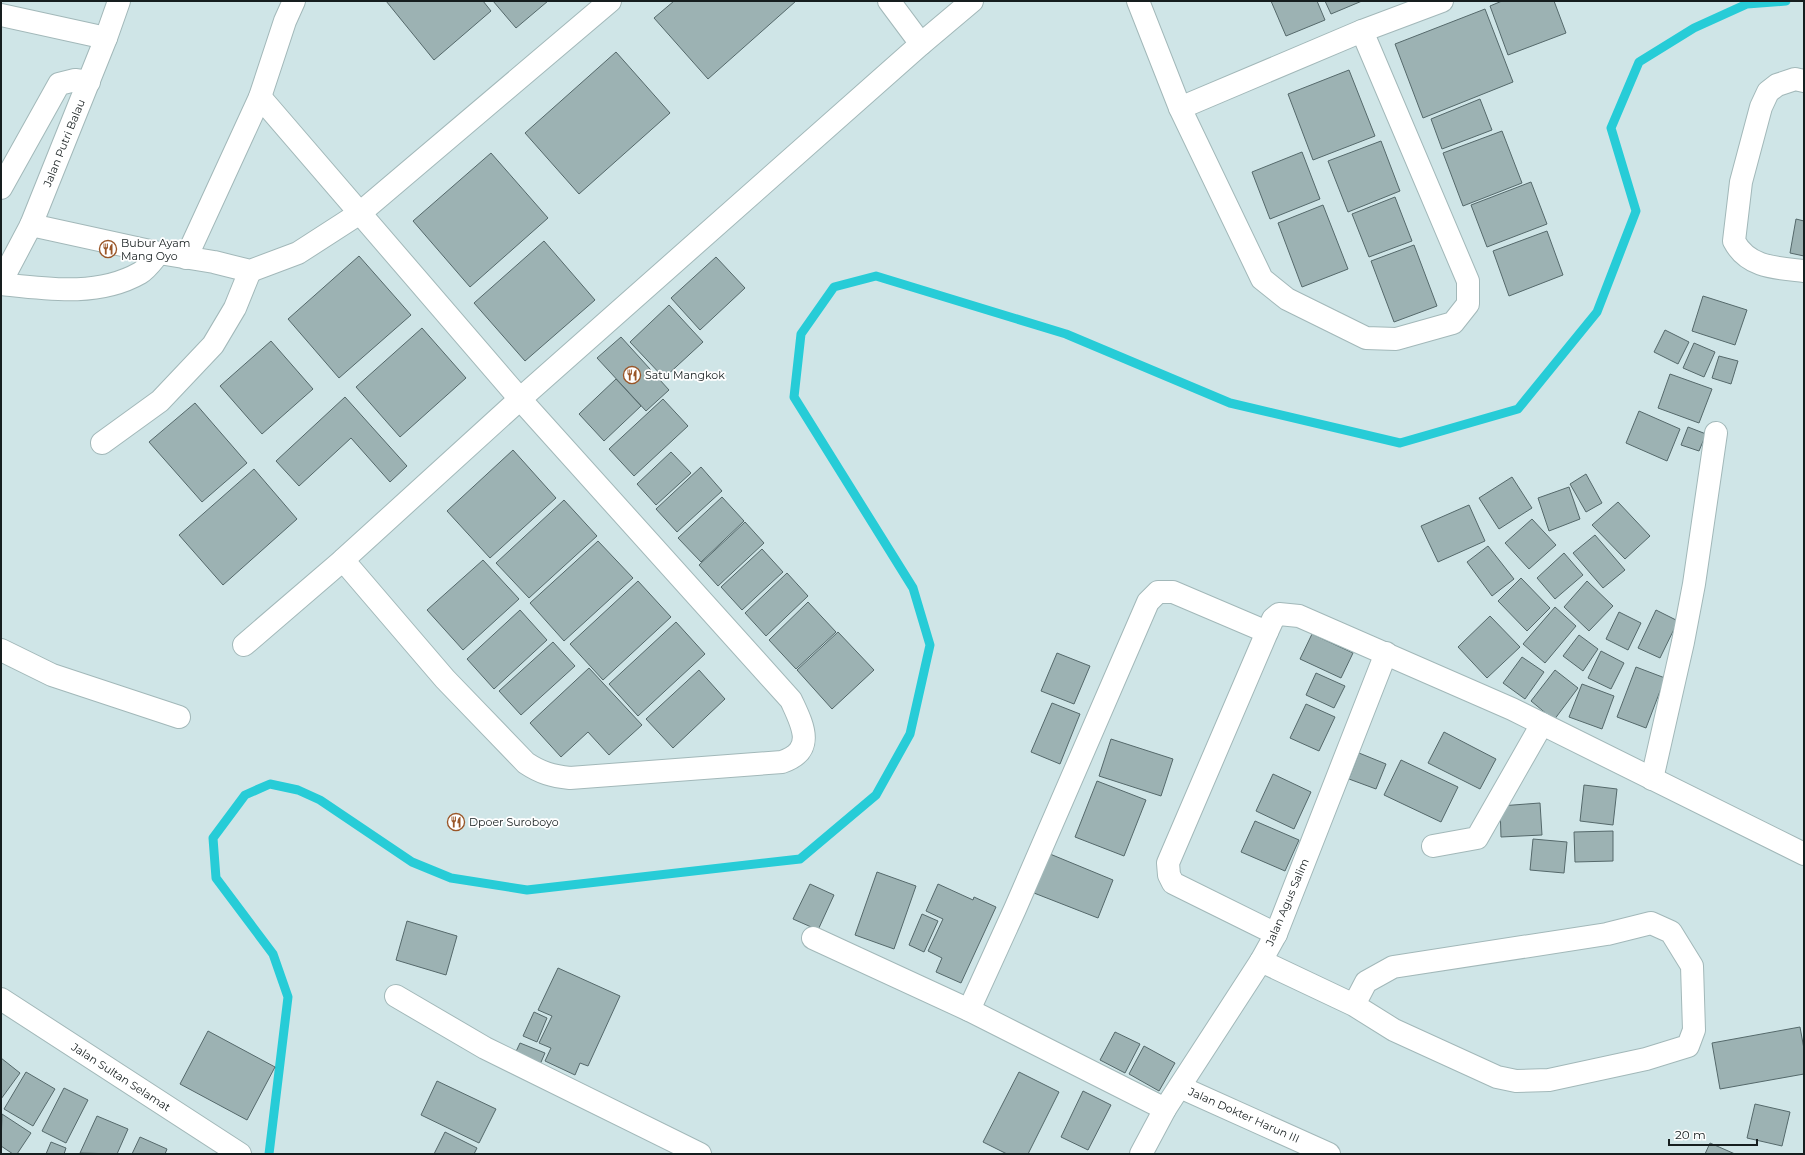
<svg xmlns="http://www.w3.org/2000/svg" width="1805" height="1155" viewBox="0 0 1805 1155" font-family="Montserrat,sans-serif">
<rect width="100%" height="100%" fill="#cfe5e7"/>
<g fill="none" stroke-linecap="round" stroke-linejoin="round">
<polyline stroke="#27ccd7" stroke-width="9" points="269,1154 288,997 273,954 216,878 213,838 245,795 270,784 298,790 320,800 412,862 451,878 527,890 800,859 876,795 910,734 930,645 913,588 794,397 801,334 834,287 876,276 1066,334 1230,403 1400,443 1518,409 1597,312 1636,211 1611,128 1639,62 1694,28 1747,4 1786,1"/>
</g>
<g fill="#9cb2b3" stroke="#55696b">
<polygon points="386,1 483,1 491,11 434,60"/>
<polygon points="493,1 548,1 516,28"/>
<polygon points="674,1 796,1 708,79 654,18"/>
<polygon points="1271,1 1317,1 1325,20 1286,36"/>
<polygon points="1325,1 1362,1 1331,14"/>
<polygon points="1502,1 1554,1 1566,33 1508,55 1490,6"/>
<polygon points="1485,9 1513,82 1423,118 1395,44"/>
<polygon points="616,52 670,113 579,194 525,133"/>
<polygon points="1349,70 1375,136 1313,160 1288,94"/>
<polygon points="1480,99 1492,130 1442,149 1431,119"/>
<polygon points="1502,131 1522,183 1463,206 1443,153"/>
<polygon points="1381,141 1400,191 1348,212 1328,161"/>
<polygon points="1302,152 1320,199 1270,219 1252,172"/>
<polygon points="491,153 548,218 470,287 413,221"/>
<polygon points="1531,182 1547,224 1487,247 1471,205"/>
<polygon points="1395,197 1412,241 1369,257 1352,214"/>
<polygon points="1323,205 1348,269 1302,287 1278,223"/>
<polygon points="1796,219 1804,221 1804,256 1790,253"/>
<polygon points="1547,231 1563,275 1509,296 1493,251"/>
<polygon points="544,241 595,300 525,361 474,303"/>
<polygon points="1414,245 1437,306 1394,322 1371,261"/>
<polygon points="359,256 411,315 339,378 288,319"/>
<polygon points="716,257 745,288 700,330 671,298"/>
<polygon points="1703,296 1747,310 1735,345 1692,331"/>
<polygon points="669,305 703,342 664,378 630,342"/>
<polygon points="422,328 466,378 400,437 356,387"/>
<polygon points="1665,330 1689,342 1678,364 1654,352"/>
<polygon points="621,337 669,390 646,411 597,358"/>
<polygon points="271,341 313,389 262,434 220,386"/>
<polygon points="1694,343 1715,352 1704,377 1683,368"/>
<polygon points="1719,356 1738,361 1731,384 1712,378"/>
<polygon points="1670,374 1712,389 1699,423 1658,408"/>
<polygon points="616,379 641,406 604,441 579,414"/>
<polygon points="345,397 407,466 390,482 351,438 299,486 276,461"/>
<polygon points="663,399 688,426 634,476 609,449"/>
<polygon points="195,403 247,463 202,502 149,442"/>
<polygon points="1639,411 1680,429 1667,461 1626,443"/>
<polygon points="1688,427 1706,434 1699,451 1681,445"/>
<polygon points="513,450 556,498 490,558 447,511"/>
<polygon points="671,452 691,473 656,505 637,484"/>
<polygon points="701,467 722,491 677,532 656,509"/>
<polygon points="254,469 297,519 223,585 179,535"/>
<polygon points="1586,474 1602,503 1586,512 1570,484"/>
<polygon points="1512,477 1532,508 1499,529 1479,498"/>
<polygon points="1569,487 1580,519 1549,531 1538,498"/>
<polygon points="722,497 744,521 701,562 678,538"/>
<polygon points="564,500 597,536 529,598 496,563"/>
<polygon points="1618,502 1650,536 1625,559 1592,525"/>
<polygon points="1469,505 1485,541 1438,562 1421,526"/>
<polygon points="1532,519 1556,545 1529,569 1505,543"/>
<polygon points="745,522 764,543 718,586 699,565"/>
<polygon points="1595,535 1625,570 1603,588 1573,553"/>
<polygon points="598,541 633,578 564,641 530,603"/>
<polygon points="1488,546 1514,579 1492,596 1467,562"/>
<polygon points="762,549 783,572 742,610 721,587"/>
<polygon points="1564,553 1583,575 1555,599 1537,578"/>
<polygon points="483,560 519,599 463,650 427,610"/>
<polygon points="787,573 808,596 766,636 745,613"/>
<polygon points="1521,578 1550,608 1527,631 1498,601"/>
<polygon points="638,581 671,617 603,680 570,644"/>
<polygon points="1587,581 1613,606 1589,631 1564,607"/>
<polygon points="808,602 836,632 796,669 769,640"/>
<polygon points="1555,607 1576,626 1545,663 1523,644"/>
<polygon points="520,610 547,640 494,689 467,659"/>
<polygon points="1656,610 1678,621 1660,658 1638,648"/>
<polygon points="1619,612 1641,623 1628,650 1606,639"/>
<polygon points="1490,616 1520,647 1487,678 1458,647"/>
<polygon points="676,622 705,654 638,716 609,684"/>
<polygon points="838,632 874,670 832,709 797,670"/>
<polygon points="1312,634 1353,653 1341,678 1300,659"/>
<polygon points="1579,635 1598,649 1583,671 1563,656"/>
<polygon points="553,642 575,666 521,715 499,691"/>
<polygon points="1601,651 1624,663 1611,689 1588,678"/>
<polygon points="1057,653 1090,666 1074,704 1041,691"/>
<polygon points="1522,657 1544,672 1525,699 1503,683"/>
<polygon points="1636,667 1665,678 1646,728 1617,717"/>
<polygon points="589,668 642,725 609,755 588,732 561,757 530,723"/>
<polygon points="699,670 725,699 673,748 646,719"/>
<polygon points="1555,670 1578,688 1554,720 1531,701"/>
<polygon points="1316,673 1345,686 1334,708 1306,695"/>
<polygon points="1582,684 1614,696 1602,729 1569,717"/>
<polygon points="1052,703 1080,714 1060,764 1031,752"/>
<polygon points="1306,704 1335,717 1319,751 1290,738"/>
<polygon points="1444,732 1496,759 1480,789 1428,763"/>
<polygon points="1111,739 1173,759 1161,796 1099,776"/>
<polygon points="1359,753 1386,764 1376,789 1349,779"/>
<polygon points="1401,760 1458,787 1441,822 1384,795"/>
<polygon points="1273,774 1311,792 1294,829 1256,811"/>
<polygon points="1097,781 1146,800 1124,856 1075,837"/>
<polygon points="1584,785 1617,789 1613,825 1580,821"/>
<polygon points="1540,803 1542,835 1501,837 1500,806"/>
<polygon points="1255,821 1299,840 1285,871 1241,852"/>
<polygon points="1613,831 1613,861 1575,862 1574,832"/>
<polygon points="1533,839 1567,842 1564,873 1530,870"/>
<polygon points="1050,854 1113,880 1098,918 1034,893"/>
<polygon points="877,872 916,886 894,949 855,935"/>
<polygon points="810,884 834,895 818,930 793,919"/>
<polygon points="938,884 973,900 974,897 996,907 961,983 936,972 942,958 928,951 943,919 926,911"/>
<polygon points="922,914 938,921 924,952 909,945"/>
<polygon points="407,921 457,936 446,975 396,960"/>
<polygon points="558,968 620,996 588,1066 580,1063 575,1075 545,1061 551,1048 539,1043 552,1016 538,1010"/>
<polygon points="534,1012 547,1018 537,1042 523,1036"/>
<polygon points="1800,1027 1804,1049 1804,1074 1720,1089 1712,1043"/>
<polygon points="208,1031 275,1067 247,1120 180,1084"/>
<polygon points="1115,1032 1140,1044 1125,1073 1100,1060"/>
<polygon points="520,1043 545,1053 538,1069 513,1058"/>
<polygon points="1144,1046 1175,1063 1159,1091 1129,1074"/>
<polygon points="1,1058 20,1073 1,1099"/>
<polygon points="26,1072 55,1089 33,1126 4,1109"/>
<polygon points="1019,1072 1059,1092 1028,1154 1007,1154 983,1142"/>
<polygon points="437,1081 496,1109 479,1143 421,1115"/>
<polygon points="64,1088 88,1100 66,1143 42,1131"/>
<polygon points="1083,1091 1111,1105 1088,1150 1061,1137"/>
<polygon points="1755,1104 1790,1112 1782,1146 1747,1138"/>
<polygon points="2,1114 31,1133 17,1154 13,1154 1,1146"/>
<polygon points="97,1116 128,1129 117,1154 80,1153"/>
<polygon points="445,1132 477,1148 474,1154 434,1154"/>
<polygon points="140,1137 167,1149 165,1154 132,1154"/>
<polygon points="51,1142 66,1148 64,1154 46,1154"/>
<polygon points="1710,1143 1735,1154 1705,1154"/>
</g>
<g fill="none" stroke-linecap="round" stroke-linejoin="round">
<g stroke="#a2b8b9" stroke-width="24">
<g id="minor">
<polyline points="889,1 921,44"/>
<polyline points="1138,1 1180,108 1262,279 1287,299 1366,338 1396,339 1453,323 1468,304 1468,281 1362,31"/>
<polyline points="1,15 106,38"/>
<path d="M1804 81 1795 79 1777 85 1768 92 1761 107 1741 182 1734 241C1748 268 1777 268 1804 271"/>
<path d="M260 97 520 399 791 700C802 724 817 750 782 762L570 778C552 776 541 773 526 763L445 679 343 560"/>
<polyline points="1180,108 1362,31 1442,1"/>
<polyline points="1,188 59,84 75,80 89,82"/>
<polyline points="31,225 159,253 214,262 250,271 298,253 360,213 610,1"/>
<polyline points="186,258 260,97 285,21 294,1"/>
<path d="M1 284C47 289 98 297 140 273 147 269 153 260 159 253"/>
<polyline points="102,443 160,401 213,345 235,308 250,271"/>
<polyline points="244,645 343,560 520,399 921,44 972,1"/>
<polyline points="1,650 52,675 179,717"/>
<polyline points="1652,779 1683,642 1694,584 1716,433"/>
<polyline points="1433,846 1477,838 1542,724"/>
<polyline points="1276,934 1173,883 1169,875 1168,863 1267,632 1273,619 1279,614 1299,616 1512,709 1804,854"/>
<polyline points="813,938 969,1010 1165,1109"/>
<polyline points="1261,961 1354,1005 1394,1030 1497,1077 1516,1081 1549,1080 1646,1059 1688,1046 1694,1030 1692,966 1671,932 1651,923 1607,934 1393,967 1366,982 1354,1005"/>
<polyline points="396,996 485,1048 700,1154"/>
<polyline points="1,999 240,1154"/>
<polyline points="969,1010 1015,909 1148,602 1158,592 1173,592 1267,632"/>
<polyline points="1180,1087 1329,1154"/>
<polyline points="1141,1154 1165,1109 1261,961 1276,934 1386,653"/>
</g>
</g>
<g stroke="#a2b8b9" stroke-width="24">
<polyline id="major" points="1,282 31,225 106,38 119,1"/>
</g>
<use href="#minor" stroke="#fff" stroke-width="22"/>
<use href="#major" stroke="#fff" stroke-width="22"/>
</g>
<defs>
<g id="restaurant-ring" transform="scale(0.9)"><circle r="9.5" fill="#fff" stroke="#9a5628" stroke-width="1.5"/><path d="M-5-6h1v4h1v-4h1v4h1v-4h1v5L-1.5 .5V6h-2V.5L-5-1ZM5-6V6H3V1.5H1.5Q1.5-4 5-6Z" fill="#9a5628"/></g>
</defs>
<g fill-rule="evenodd">
<use href="#restaurant-ring" x="108" y="249"/>
<use href="#restaurant-ring" x="632" y="375"/>
<use href="#restaurant-ring" x="456" y="822"/>
</g>
<g text-anchor="middle" dominant-baseline="central" stroke-width="3.5" stroke-linejoin="round" paint-order="stroke">
<g font-size="11" fill="#161e1f" stroke="#fff">
<text transform="translate(64 143) rotate(-68)">Jalan Putri Balau</text>
<text transform="translate(1287 902) rotate(-67)">Jalan Agus Salim</text>
<text transform="translate(121 1077) rotate(33)">Jalan Sultan Selamat</text>
<text transform="translate(1244 1115) rotate(24)">Jalan Dokter Harun III</text>
</g>
<g font-size="11" fill="#161e1f" stroke="#fff" text-anchor="start">
<text x="121" y="243">Bubur Ayam<tspan x="121" dy="13">Mang Oyo</tspan></text>
<text x="645" y="375">Satu Mangkok</text>
<text x="469" y="822">Dpoer Suroboyo</text>
</g>
</g>
<rect width="1805" height="1155" fill="none" stroke="#161e1f" stroke-width="4"/>
<path d="M1669 1139v6h88v-6" fill="none" stroke="#161e1f" stroke-width="2"/>
<text x="1675" y="1139" font-size="12" fill="#161e1f" stroke="#ffffff" stroke-width="3" paint-order="stroke">20 m</text>
</svg>
